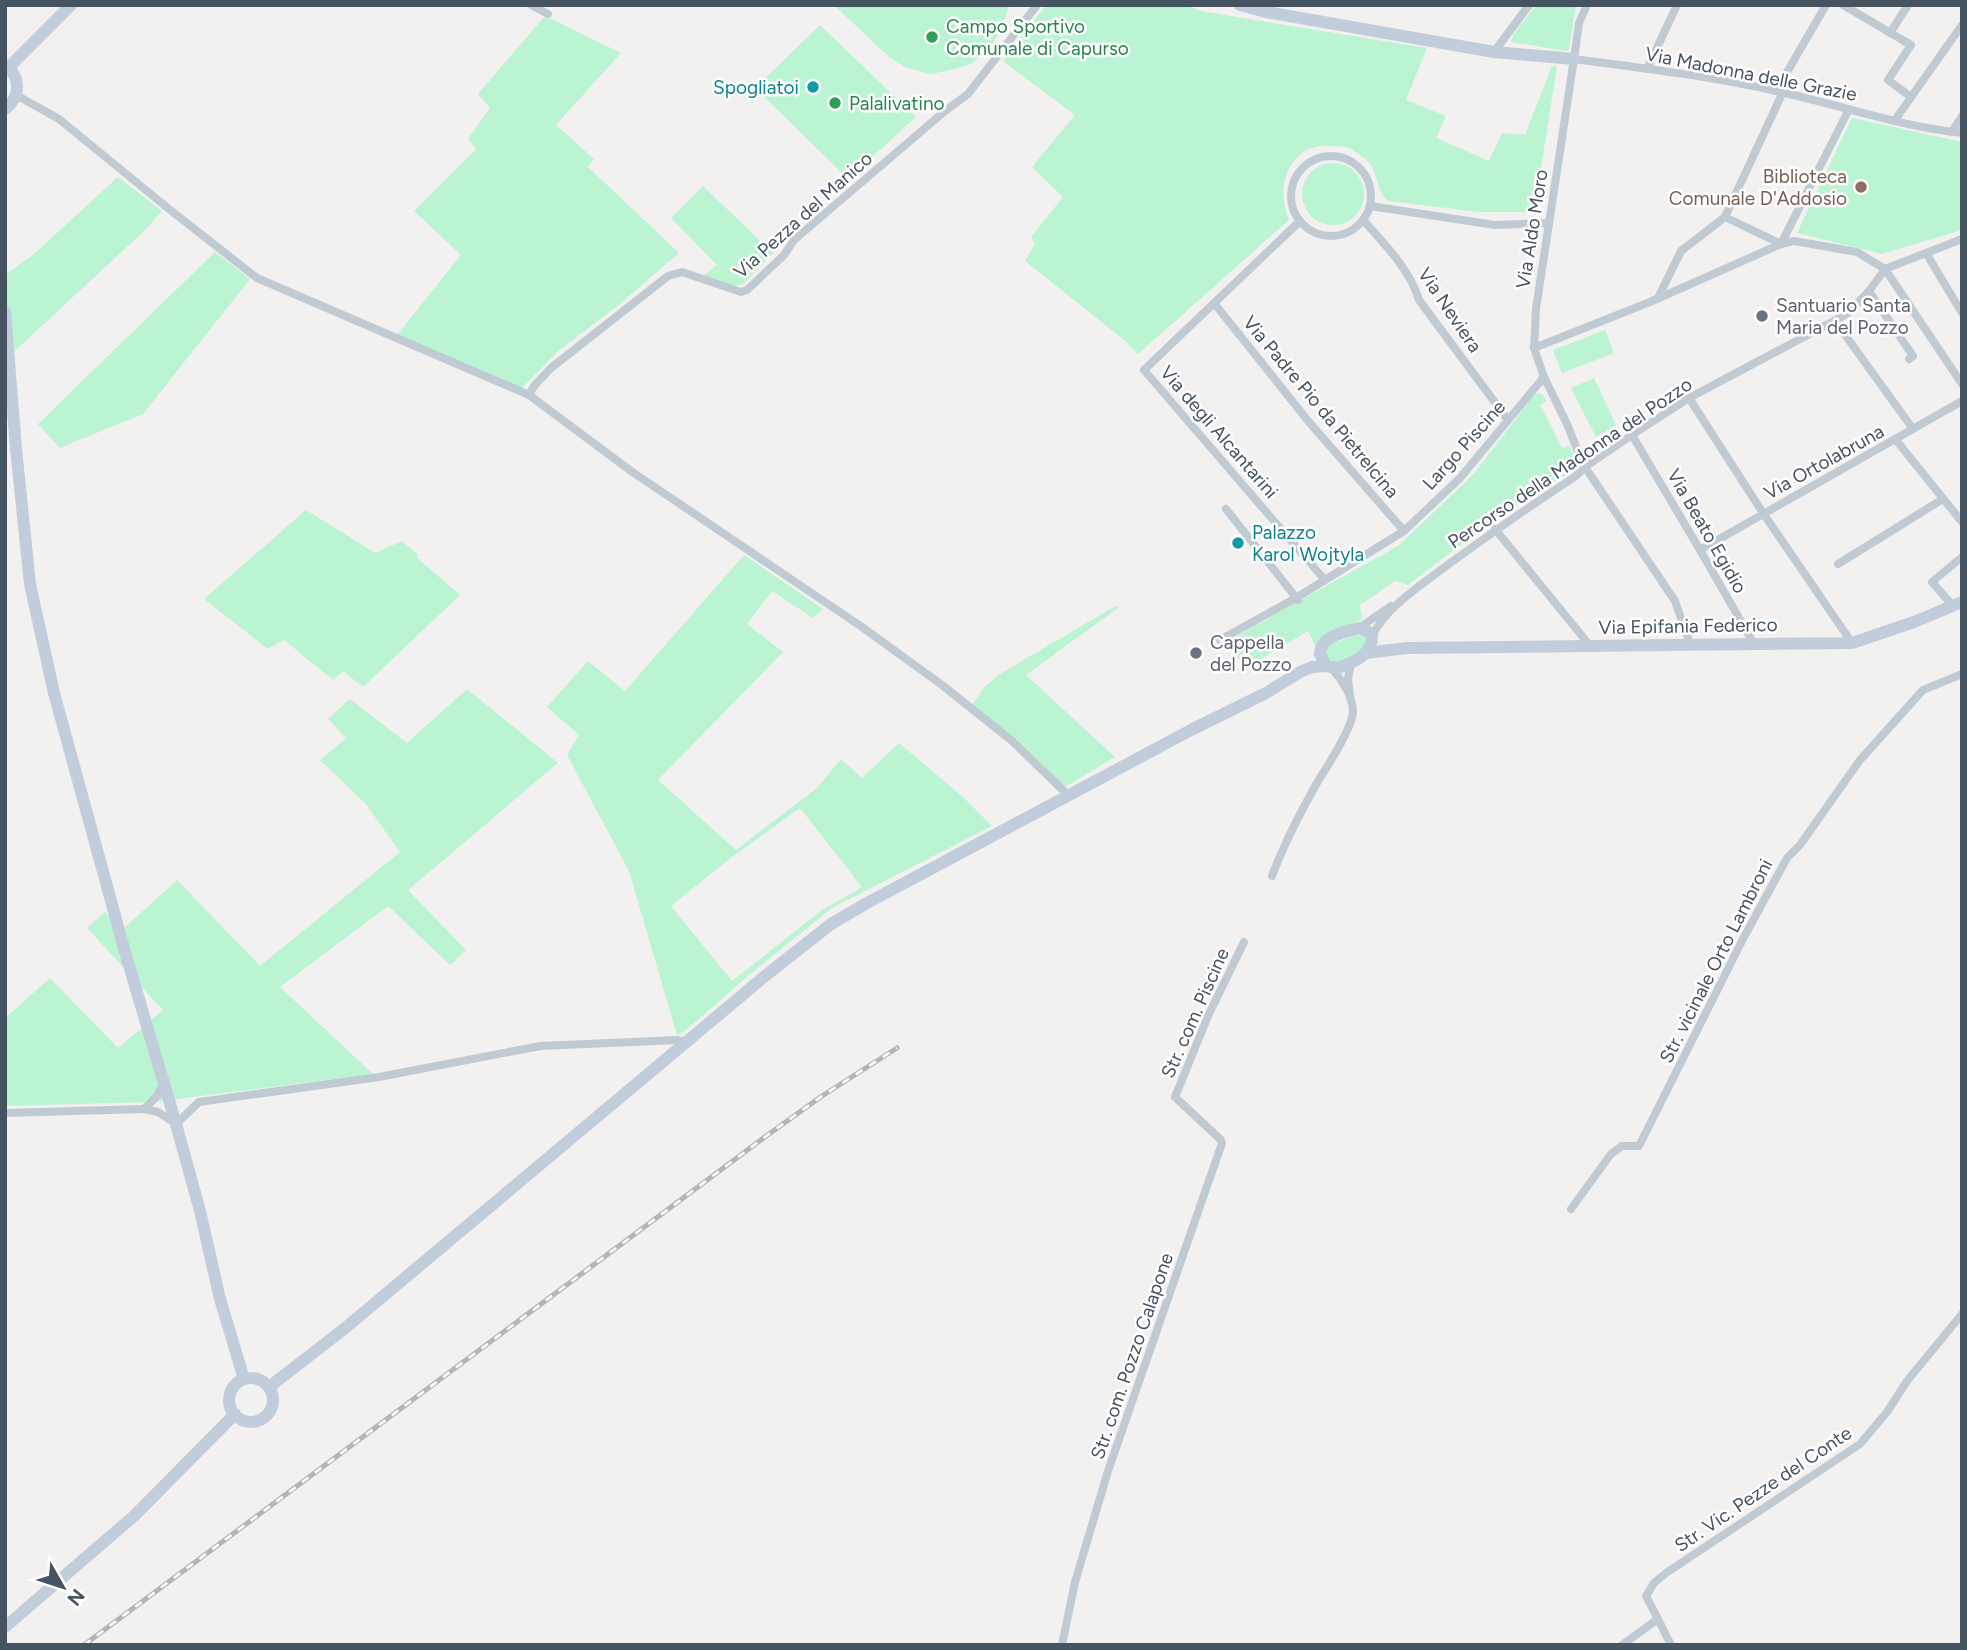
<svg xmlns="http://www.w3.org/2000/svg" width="1967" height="1650" viewBox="0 0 1967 1650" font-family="Figtree,sans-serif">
<rect width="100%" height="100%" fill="#f3f0f0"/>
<g fill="#bbf4d2" fill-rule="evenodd">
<polygon points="834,5 1010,5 1008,8 1003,26 990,48 971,64 951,70 931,74 907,68 888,56"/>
<path d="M1046 5H1186L1200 11 1427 48 1406 100 1446 116 1436 138 1489 161 1502 133 1525 135 1552 66 1557 67 1534 212H1480L1388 201C1375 188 1378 172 1369 163 1365 158 1357 153 1352 149 1346 146 1337 146 1330 146 1288 143 1275 188 1289 220L1138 354 1123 339 1025 261 1035 244 1031 237 1063 197 1032 167 1075 115 1003 61Z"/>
<polygon points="1536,5 1576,5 1569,49 1567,51 1511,42 1513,35"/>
<polygon points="545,16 621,53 556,125 594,159 588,167 679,253 620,304 557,352 521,389 397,335 461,255 414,211 476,149 468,139 490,108 478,94"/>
<polygon points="820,25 916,117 848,179 755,88"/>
<polygon points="1852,118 1962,142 1962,230 1882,254 1797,233"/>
<circle cx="1333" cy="194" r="31"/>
<polygon points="118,177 162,211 144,231 5,360 5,275 34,254"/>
<polygon points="703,186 773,253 743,284 731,286 703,276 717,265 671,218"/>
<polygon points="215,252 250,279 143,414 60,448 38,424"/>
<polygon points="1605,330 1614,353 1562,373 1553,350"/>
<polygon points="1594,378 1616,425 1596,437 1571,388"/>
<polygon points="1539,393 1543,395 1547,401 1540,405 1562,448 1569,446 1576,459 1573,470 1493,520 1408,585 1395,581 1360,605 1362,618 1361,620 1327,633 1315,645 1308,631 1247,667 1224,643 1398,546 1472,476 1535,394"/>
<polygon points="306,510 375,553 402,541 418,555 417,558 460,595 363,687 343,671 333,680 284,640 268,649 204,599"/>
<path d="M744 555 823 609 813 618 772 591 747 624 783 652 658 780 736 850 817 788 841 759 862 778 899 743 962 796 992 826 832 908 749 975 685 1031 677 1035 629 871 567 755 579 735 547 707 588 661 625 691ZM800 808 862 887 822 910 732 981 671 906 732 857Z"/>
<polygon points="1117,605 1118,608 1026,675 1115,757 1063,788 1014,737 972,705 984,687 1000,674"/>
<polygon points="1360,634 1367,638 1365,648 1336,664 1327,660 1324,651 1330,644"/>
<polygon points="467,689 558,763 408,890 466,950 450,965 388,906 280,987 373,1074 153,1102 5,1106 5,1018 50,978 118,1048 163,1010 87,928 105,912 122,930 177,880 260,966 400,852 365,803 320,760 346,738 328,719 350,699 407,743"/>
</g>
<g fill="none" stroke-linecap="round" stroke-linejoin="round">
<g stroke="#c0cad3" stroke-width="8">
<polyline points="531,5 548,14"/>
<polyline points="1587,5 1579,23 1574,59 1536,309 1534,348 1544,377 1567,424 1579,454 1585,467 1675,601 1690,644"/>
<polyline points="1843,5 1911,45 1888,80 1911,97"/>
<polyline points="1890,33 1908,5"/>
<polyline points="1494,52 1529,5"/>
<path d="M1574 59C1644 68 1716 77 1785 93 1843 106 1902 127 1962 133"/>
<polyline points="1647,69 1677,5"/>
<polyline points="1776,91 1826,5"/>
<polyline points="16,95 59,119 169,209 257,278 529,395 631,471 862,627 942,685 1011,740 1069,796"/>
<polyline points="1895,120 1962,25"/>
<polyline points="1952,132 1962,116"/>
<circle cx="1331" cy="196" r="40"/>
<polyline points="1370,206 1495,225 1549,223"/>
<polyline points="1725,217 1781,244 1849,109"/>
<path d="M1363 220C1383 242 1411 271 1419 300L1508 420"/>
<polyline points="1300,221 1144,370 1324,579"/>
<polyline points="1926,253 1962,313"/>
<polyline points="1885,269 1962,239"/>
<polyline points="1869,291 1913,356 1909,359"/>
<polyline points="1658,298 1681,251 1725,217 1783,92"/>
<polyline points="1214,303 1309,422 1404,531"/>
<polyline points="1835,321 1913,429"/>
<polyline points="1534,348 1650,302 1781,244 1794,241 1857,252 1885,269 1962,384"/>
<polyline points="529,395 534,386 551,368 668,276 682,272 741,292 747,290 784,255 794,240 945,111 968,94 1037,5"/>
<polyline points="1689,398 1763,513 1852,643"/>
<polyline points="1632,435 1700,550 1754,644"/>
<polyline points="1896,440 1962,522"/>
<polyline points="1226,509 1298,600"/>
<polyline points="1495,529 1591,647"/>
<polyline points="1700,550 1962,401"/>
<polyline points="1838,564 1943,499"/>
<polyline points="1953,606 1932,582 1962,557"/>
<polyline points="1359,628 1391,606"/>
<path d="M1372 636C1386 608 1417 588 1442 569 1486 537 1530 506 1576 476L1585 467 1632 435 1689 398 1847 314 1869 291 1885 269"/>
<polyline points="1220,640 1296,598 1404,531 1460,478 1544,377"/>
<polyline points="1350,695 1348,679 1351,662"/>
<path d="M1272 876C1284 844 1300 813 1317 783 1326 768 1353 728 1353 711 1353 697 1341 678 1331 668"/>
<polyline points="144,1109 157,1096 163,1084"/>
<polyline points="5,1113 144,1109 158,1112 176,1124 199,1102 379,1077 540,1046 678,1040 686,1043"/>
<polyline points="1571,1209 1611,1154 1622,1146 1639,1146 1744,937 1787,858 1800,845 1860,760 1923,690 1962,674"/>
<polyline points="1658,1619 1671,1645"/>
<polyline points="1062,1645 1075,1582 1108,1471 1222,1143 1221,1140 1175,1097 1208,1016 1244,942"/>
<polyline points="1622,1645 1658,1619 1646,1596 1654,1583 1666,1573 1860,1444 1887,1412 1907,1381 1962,1314"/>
</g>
<g stroke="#c1cddb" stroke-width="12">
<polyline points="1240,5 1266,12 1494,52 1574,59"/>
<path d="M5 65C21 77 21 96 5 109"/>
<polyline points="9,67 71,5"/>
<polyline points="5,311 16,449 30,584 54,693 125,952 176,1124 200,1211 220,1299 244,1379"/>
<path d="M1359 628 1367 631 1372 636C1372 655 1354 662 1338 668L1326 666 1320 654C1321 636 1344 632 1359 628Z"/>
<polyline points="1366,653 1407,648 1852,643 1914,622 1962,602"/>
<circle cx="251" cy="1400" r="22"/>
<polyline points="269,1387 344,1329 765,976 831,924 867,903 1191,730 1266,693 1302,671 1312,667 1326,666"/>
<polyline points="5,1627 134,1516 235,1414"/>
</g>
<g stroke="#b2b5bb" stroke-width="5">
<polyline id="rail" points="84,1645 769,1134 822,1096 897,1048"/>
</g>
<use href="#rail" stroke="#fff" stroke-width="2.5" stroke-dasharray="8" stroke-linecap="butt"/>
</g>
<g fill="#2e9e5b" stroke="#fff" stroke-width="2.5">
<circle cx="932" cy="37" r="7"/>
<circle cx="835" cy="103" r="7"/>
</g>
<g fill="#0f9aa8" stroke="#fff" stroke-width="2.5">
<circle cx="813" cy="87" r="7"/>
<circle cx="1238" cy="543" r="7"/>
</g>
<circle fill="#8d6e63" stroke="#fff" stroke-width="2.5" cx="1861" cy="187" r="7"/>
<g fill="#6b7280" stroke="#fff" stroke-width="2.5">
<circle cx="1762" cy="316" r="7"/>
<circle cx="1196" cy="653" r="7"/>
</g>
<g text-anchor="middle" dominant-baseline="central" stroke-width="5" stroke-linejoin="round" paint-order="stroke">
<g font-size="19" fill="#27864d" stroke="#fff" text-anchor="start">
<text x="946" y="26">Campo Sportivo<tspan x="946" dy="22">Comunale di Capurso</tspan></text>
<text x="849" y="103">Palalivatino</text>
</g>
<g font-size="19" fill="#465360" stroke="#fff">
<text transform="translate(1751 74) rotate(11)">Via Madonna delle Grazie</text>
<text transform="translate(803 215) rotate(-42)">Via Pezza del Manico</text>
<text transform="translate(1532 229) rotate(-81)">Via Aldo Moro</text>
<text transform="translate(1450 310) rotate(56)">Via Neviera</text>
<text transform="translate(1321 407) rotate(50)">Via Padre Pio da Pietrelcina</text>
<text transform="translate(1219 432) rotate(49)">Via degli Alcantarini</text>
<text transform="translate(1464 445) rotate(-48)">Largo Piscine</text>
<text transform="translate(1824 462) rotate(-29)">Via Ortolabruna</text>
<text transform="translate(1570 463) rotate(-34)">Percorso della Madonna del Pozzo</text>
<text transform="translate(1707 531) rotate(60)">Via Beato Egidio</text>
<text transform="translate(1688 626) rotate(-1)">Via Epifania Federico</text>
<text transform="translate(1716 961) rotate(-63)">Str. vicinale Orto Lambroni</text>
<text transform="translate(1195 1013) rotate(-66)">Str. com. Piscine</text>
<text transform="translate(1132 1356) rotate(-71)">Str. com. Pozzo Calapone</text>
<text transform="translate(1763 1489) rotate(-34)">Str. Vic. Pezze del Conte</text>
</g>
<g font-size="19" fill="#0d838f" stroke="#fff" text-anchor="end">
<text x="799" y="87">Spogliatoi</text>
<text x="1252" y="532" text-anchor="start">Palazzo<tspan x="1252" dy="22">Karol Wojtyla</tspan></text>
</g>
<g font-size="19" fill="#785e54" stroke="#fff" text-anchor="end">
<text x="1847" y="176">Biblioteca<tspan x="1847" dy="22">Comunale D'Addosio</tspan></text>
</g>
<g font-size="19" fill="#5b616d" stroke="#fff" text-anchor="start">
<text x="1776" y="305">Santuario Santa<tspan x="1776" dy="22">Maria del Pozzo</tspan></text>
<text x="1210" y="642">Cappella<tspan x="1210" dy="22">del Pozzo</tspan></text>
</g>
</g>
<rect width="1967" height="1650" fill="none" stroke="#465360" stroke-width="14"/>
<g transform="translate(63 1587) rotate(129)" stroke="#ffffff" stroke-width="5" paint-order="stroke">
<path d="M0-5L12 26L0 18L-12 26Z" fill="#465360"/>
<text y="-10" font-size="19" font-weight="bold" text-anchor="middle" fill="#465360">N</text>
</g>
</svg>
